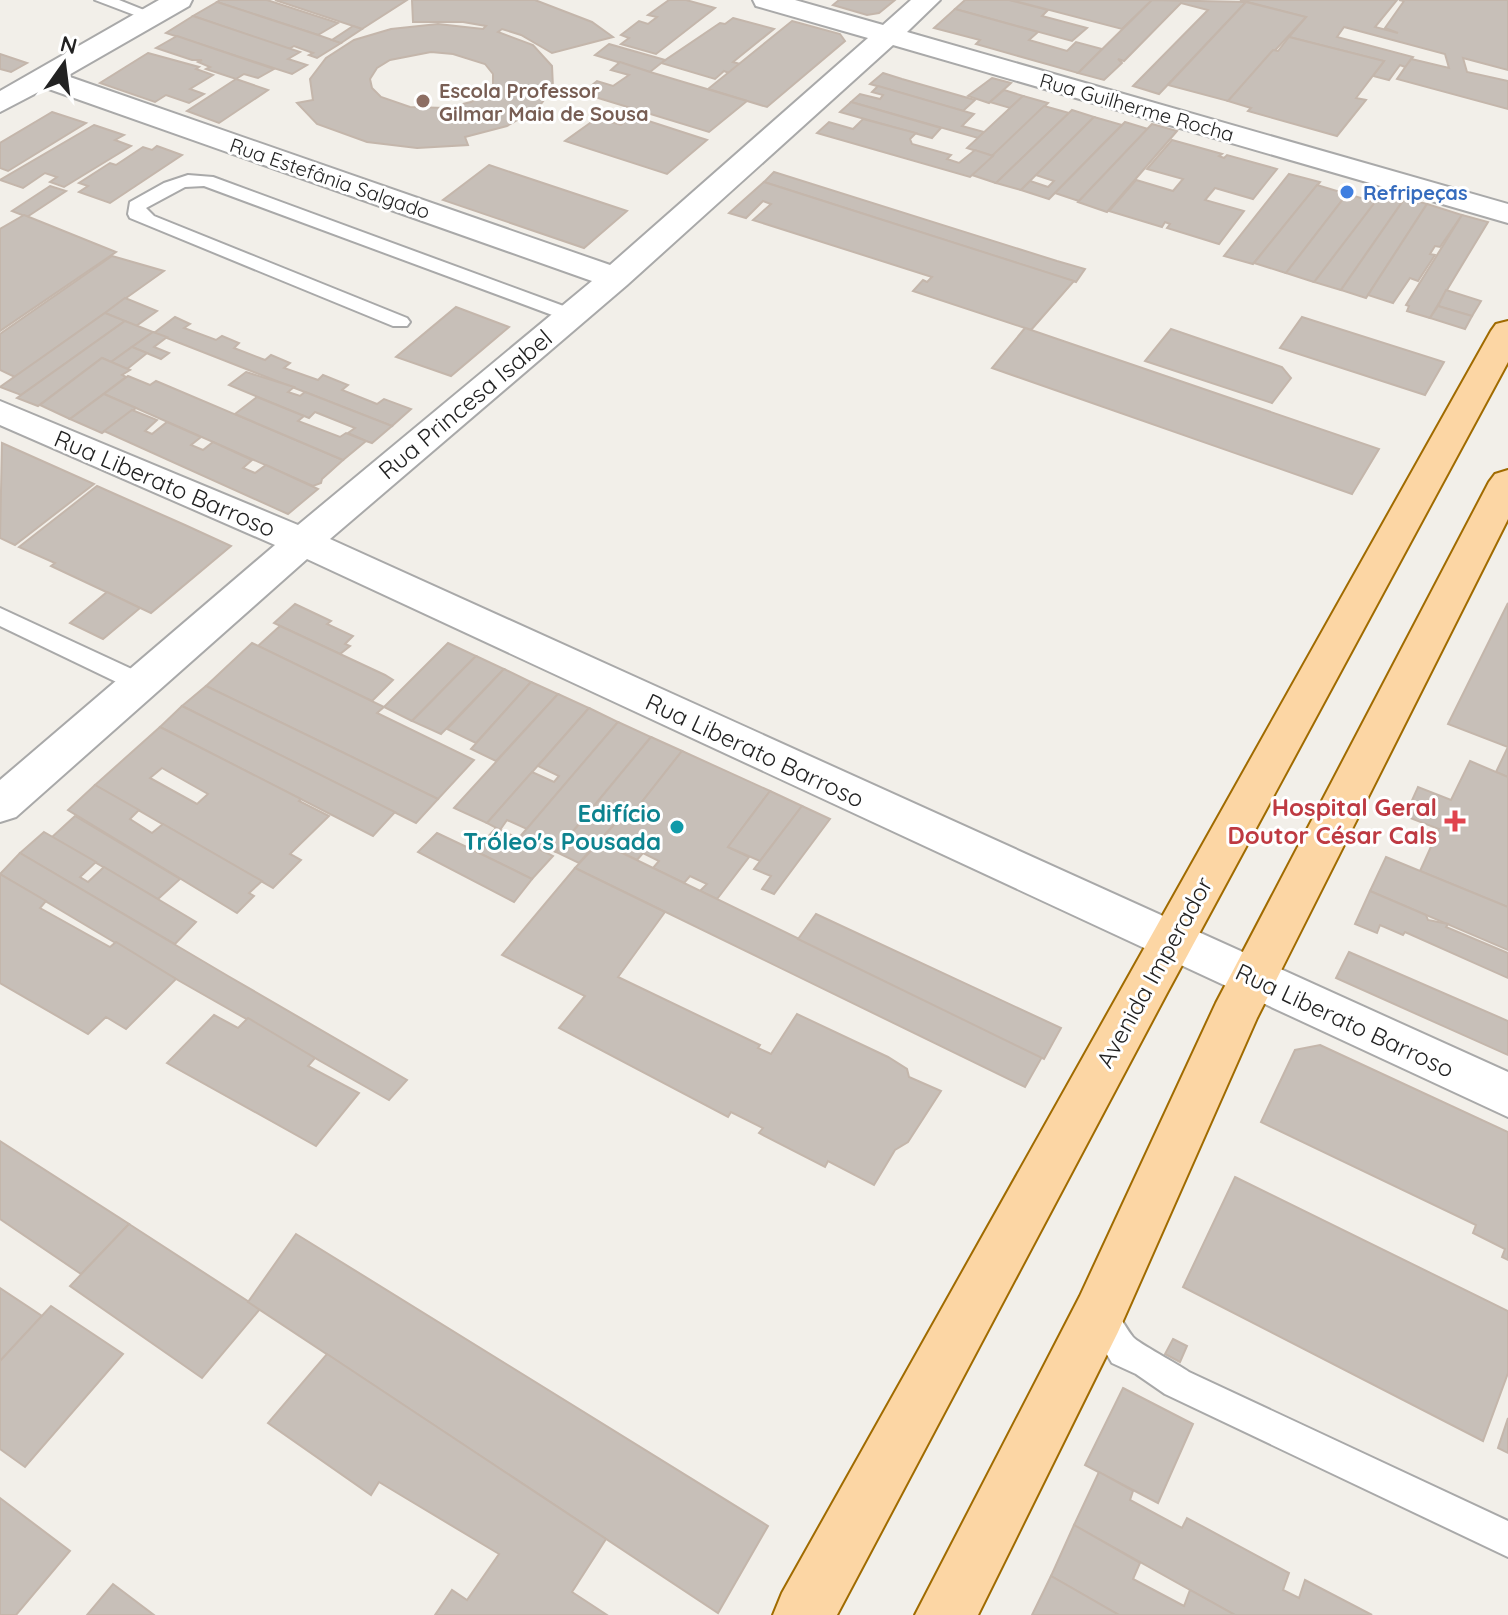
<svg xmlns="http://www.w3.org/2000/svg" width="1508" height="1615" viewBox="0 0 1508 1615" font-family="Quicksand,sans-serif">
<rect width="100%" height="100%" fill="#f2efe9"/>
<g fill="#c7bfb8" stroke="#c4b6ab" stroke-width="2" fill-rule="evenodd">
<polygon points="220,0 267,0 338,23 318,35 217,2"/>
<polygon points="275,0 407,0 362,29"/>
<path d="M412 0H535L592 22 613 37 552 53 521 35 502 29 498 32 533 45 552 66 553 88 538 108 507 126 465 137 468 145 417 148 367 142 317 124 297 103 313 100 310 79 326 58 354 40 391 29 438 24 483 29 486 26 463 22H413ZM431 52 453 54 485 64 493 74V84L485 94 471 102 446 108 410 107 381 97 372 88 370 79 377 68 390 60Z"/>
<polygon points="669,0 686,0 715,8 656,54 621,44 629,38 621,35 639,21 648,24 657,17 648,15"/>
<polygon points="839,0 895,0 879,13 867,15 833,5"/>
<polygon points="965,0 1009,0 1048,10 1042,16 1087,28 1072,41 955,9"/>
<polygon points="1011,0 1152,0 1122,29"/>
<polygon points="1152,0 1246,2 1159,94 1133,86 1208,10 1181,3 1124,61 1118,59 1122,63 1104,80 1078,73"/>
<polygon points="1240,0 1397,0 1375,27 1398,33 1385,28 1404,1 1399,0 1508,0 1508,70 1463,58 1467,72 1508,81 1508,109 1397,79 1411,59 1449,68 1445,54 1344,27 1337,37 1413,57 1405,67 1400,65 1389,80 1373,76 1384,61 1289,37 1306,17"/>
<polygon points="217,2 318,35 341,43 317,58 309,55 313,53 294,46 289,49 193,16"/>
<polygon points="1246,2 1306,17 1228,101 1168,85"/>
<polygon points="955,9 1038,32 1029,40 1067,51 1076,42 1102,49 1078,73 976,44 980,40 934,28"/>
<polygon points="193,16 300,52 288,59 307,65 292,74 166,33"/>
<polygon points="733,18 774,29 733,62 740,64 729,73 724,71 715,79 661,63 720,23 725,24"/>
<polygon points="792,21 840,34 845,41 767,107 708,89"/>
<polygon points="353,26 362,29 341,43 332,40"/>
<polygon points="177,36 274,69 258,78 244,74 236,79 206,69 210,67 198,62 202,60 192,60 156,48"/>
<polygon points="1289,37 1384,61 1356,98 1366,100 1337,136 1248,111 1251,108 1228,101 1273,50 1278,51"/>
<polygon points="609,44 665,60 650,72 595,55"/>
<polygon points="148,53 199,67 196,69 213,75 190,89 204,94 189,103 166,95 155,102 100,83"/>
<polygon points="0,54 27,63 11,72 0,69"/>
<polygon points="620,62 650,72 747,101 709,132 582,93 597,81 613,86 629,75 611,70"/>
<polygon points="883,73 902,79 975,100 963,111 870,84"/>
<polygon points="992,78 1011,83 989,103 968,96"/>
<polygon points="236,79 268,90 219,123 187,111"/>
<polygon points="878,86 974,114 962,126 984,132 978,138 851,102 860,94 880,99 883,95 872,92"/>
<polygon points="1004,90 1023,96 1010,108 990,102"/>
<polygon points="1023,96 1048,103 993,156 967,148"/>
<polygon points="851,102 941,128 932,138 840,112"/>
<polygon points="1044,106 1069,113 996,183 972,175"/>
<polygon points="1072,110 1094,117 1021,190 996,183"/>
<polygon points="52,112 86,123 8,171 0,168 0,143"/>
<polygon points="633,116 707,140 667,174 565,141 597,118 621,125"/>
<polygon points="1094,117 1122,125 1049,199 1021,190 1030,181 1048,187 1054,181 1036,175"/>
<polygon points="863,119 916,133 910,139 912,144 951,155 947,159 959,163 975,150 993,156 970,177 817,133 829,122 853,129"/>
<polygon points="1125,122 1148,129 1079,201 1055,193"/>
<polygon points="1152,124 1177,131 1107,212 1078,202"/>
<polygon points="94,125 124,135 115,140 131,146 64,187 50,182 57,177 45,173 23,188 0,180"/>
<polygon points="1172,140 1222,154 1219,156 1224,158 1227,155 1277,169 1253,199 1215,188 1205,200 1244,211 1219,244 1167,228 1170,224 1165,222 1162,227 1109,211 1136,180 1173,191 1183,179 1147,169"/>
<polygon points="157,146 182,155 110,203 79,192 88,186 79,183 110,163 116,165 143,147 152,150"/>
<polygon points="489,165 627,211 584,248 443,200"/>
<polygon points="774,172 1057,261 1085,269 1076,282 764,182"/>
<polygon points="1289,174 1320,182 1253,264 1224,256"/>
<polygon points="764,182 861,213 1074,281 1031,330 1025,328 913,291 923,280 927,282 932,277 753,220 771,204 763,201 746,218 729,213"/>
<polygon points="1317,185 1347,194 1286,273 1254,263"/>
<polygon points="50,186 66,191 27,217 12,211"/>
<polygon points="1383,191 1405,198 1341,290 1314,282"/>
<polygon points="1347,194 1375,202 1314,282 1286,273"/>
<polygon points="1405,198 1427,204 1366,298 1341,290"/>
<polygon points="1427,204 1462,215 1440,247 1435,246 1430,254 1435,255 1418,281 1410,278 1393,303 1368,295"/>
<polygon points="24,215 116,252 0,331 0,229"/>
<polygon points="1462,215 1488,222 1430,318 1407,311 1409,306 1406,305"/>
<polygon points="112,256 164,271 15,377 0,370 0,334"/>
<polygon points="1446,290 1481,301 1472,316 1438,306"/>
<polygon points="125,298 157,311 136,326 105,313"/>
<polygon points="1438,306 1472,316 1465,329 1430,318"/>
<polygon points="456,307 509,327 451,376 396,357"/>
<polygon points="105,313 125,321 21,395 0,387"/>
<polygon points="175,317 190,324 184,328 216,340 222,336 239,343 234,348 265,360 271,355 290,363 284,368 318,380 323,375 348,385 342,390 377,404 384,399 411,409 392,426 154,333"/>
<polygon points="1302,317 1444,362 1425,395 1280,348"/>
<polygon points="125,321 153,332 111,362 102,358 38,406 17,398"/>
<polygon points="1025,328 1031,330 1379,449 1352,494 992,368"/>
<polygon points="1171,329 1282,367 1291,378 1272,403 1145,361"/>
<polygon points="153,332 167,337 154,347 169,353 161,359 132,347"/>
<polygon points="132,347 147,353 127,369 111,362"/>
<polygon points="102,358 130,370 122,375 126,377 70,419 40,405"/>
<polygon points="246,372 294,387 288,392 300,396 305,392 392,426 372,443 366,441 348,433 355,428 315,412 309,418 229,385"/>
<polygon points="128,376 150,385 156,381 343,460 322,479 321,483 313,486 104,394"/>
<polygon points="104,394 136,408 102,433 70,419"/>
<polygon points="257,397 304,416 298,421 340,437 346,433 366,441 343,460 235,414"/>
<polygon points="132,410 157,420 145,431 152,434 167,422 201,437 191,445 203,450 213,442 252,460 243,468 255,473 266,465 318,489 288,514 104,431"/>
<polygon points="2,443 94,484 15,545 0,538"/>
<polygon points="97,486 185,525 231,546 151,613 51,566 55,563 19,547"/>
<polygon points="107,592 140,608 103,639 70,623"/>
<polygon points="1508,603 1508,777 1496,772 1508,747 1448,724"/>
<polygon points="295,604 331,621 327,624 353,636 345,644 350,646 340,654 274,623"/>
<polygon points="280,626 385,675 393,680 372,701 258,646"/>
<polygon points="252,643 384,707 377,713 474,760 438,799 206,686"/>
<polygon points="448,643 476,656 412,721 384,707"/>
<polygon points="476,656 504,669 441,734 412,721"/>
<polygon points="504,669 531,682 476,743 447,729"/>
<polygon points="531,682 558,694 496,761 471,749"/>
<polygon points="206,686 340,751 438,799 416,823 182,706"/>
<polygon points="558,694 589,708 487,823 454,808"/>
<polygon points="182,706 395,812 373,836 160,727"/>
<polygon points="589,708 618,722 527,829 507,820 500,830 487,823 532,772 554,782 559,776 538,766"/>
<polygon points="618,722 651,737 556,852 544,847 542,850 518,839"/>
<path d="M160 727 301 799 299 801 329 816 290 854 301 860 273 888 95 785ZM162 768 208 794 197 804 150 778Z"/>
<polygon points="651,737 682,751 626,822 619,819 579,863 556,852"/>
<polygon points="682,751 770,791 728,847 749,857 717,899 700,891 707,884 690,876 684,883 653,868 659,861 643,853 637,860 622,853 628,847 618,843 614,849 599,842 619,819 626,822"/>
<polygon points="1470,761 1508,777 1508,907 1420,871 1439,829 1405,816 1418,787 1451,800"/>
<polygon points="95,785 139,810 130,819 152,833 163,824 262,881 249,893 254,896 237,913 68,810"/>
<polygon points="770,791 802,806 760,861 728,847"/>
<polygon points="802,806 830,819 774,894 762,889 771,876 754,869"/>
<polygon points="75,816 180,879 158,899 52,837"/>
<polygon points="496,828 509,834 553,856 532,879 475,851"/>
<polygon points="44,832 96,862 80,877 88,882 104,867 196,922 175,944 20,853"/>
<polygon points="437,833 475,851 532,879 514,902 418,852"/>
<polygon points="599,842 614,849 1042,1057 1025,1087 575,868"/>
<polygon points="20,853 228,976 407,1080 389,1100 176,979 0,874"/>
<polygon points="1386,857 1508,907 1508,950 1370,891"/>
<polygon points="575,868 665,912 618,977 760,1045 758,1048 771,1054 797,1014 888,1057 907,1069 909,1077 941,1091 908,1142 895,1150 874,1185 828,1161 825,1167 759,1133 763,1128 731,1112 728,1117 559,1028 585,996 502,955"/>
<polygon points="0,874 46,901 40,908 110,947 116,942 176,979 126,1029 106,1017 88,1034 0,983"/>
<polygon points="1370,891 1426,915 1428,920 1448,924 1446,927 1508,953 1508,978 1405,932 1403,935 1380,925 1377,933 1355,924"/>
<polygon points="816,914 1061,1028 1044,1059 798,939"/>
<polygon points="1349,952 1508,1021 1508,1055 1336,978"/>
<polygon points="214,1015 238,1028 248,1018 315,1058 308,1066 359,1093 316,1146 167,1063"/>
<polygon points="1320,1045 1508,1132 1508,1260 1502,1257 1505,1249 1473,1233 1476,1225 1261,1122 1295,1050"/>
<polygon points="0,1141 129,1224 81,1274 0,1219"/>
<polygon points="1235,1177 1508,1311 1508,1373 1483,1441 1183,1287"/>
<polygon points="129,1224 260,1309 202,1378 70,1286"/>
<polygon points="296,1234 768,1526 718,1613 248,1302"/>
<polygon points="0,1288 42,1316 0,1361"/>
<polygon points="51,1306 123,1354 25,1467 0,1449 0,1361"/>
<polygon points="1173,1339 1187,1346 1180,1362 1165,1354"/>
<polygon points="327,1354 606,1539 572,1592 607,1615 435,1615 452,1590 467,1600 499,1554 379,1482 371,1495 268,1423"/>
<polygon points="1123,1388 1193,1424 1158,1503 1085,1465"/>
<polygon points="1508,1418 1508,1453 1498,1448"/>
<polygon points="1099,1472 1133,1491 1130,1500 1182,1528 1187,1518 1289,1573 1283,1590 1299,1598 1305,1580 1372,1615 1235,1615 1074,1525"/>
<polygon points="0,1498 70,1551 16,1615 0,1615"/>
<polygon points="1074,1525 1140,1563 1133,1579 1184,1606 1190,1590 1235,1615 1119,1615 1051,1576"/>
<polygon points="1051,1576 1119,1615 1032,1615"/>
<polygon points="113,1584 154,1615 87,1615"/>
</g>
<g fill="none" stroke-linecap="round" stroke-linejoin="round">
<g stroke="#a9a9a9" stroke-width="4">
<g id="lane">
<polygon points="95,0 119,0 159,16 157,19 145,19"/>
<polygon points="188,175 213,177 577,311 580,315 577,319 563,319 204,186 185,187 146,208 154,216 407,318 410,322 407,326 393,326 130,218 128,214 130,202 164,183"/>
<polygon points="0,608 149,677 152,683 149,689 140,692 131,689 0,626"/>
<path d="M1099 1299C1117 1306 1122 1323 1133 1337 1138 1343 1178 1364 1189 1372L1508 1521V1557L1165 1394 1136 1374 1112 1363 1083 1314 1088 1303Z"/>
</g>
</g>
<g stroke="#a9a9a9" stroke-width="4">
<polygon id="street" points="159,0 192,0 189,6 67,76 610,265 868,38 756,6 753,0 795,0 883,25 911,0 940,0 907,32 1508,204 1508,223 893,45 627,285 330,539 1508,1072 1508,1117 307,559 16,817 0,822 0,780 275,545 0,425 0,401 298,525 592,281 46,88 0,112 0,91"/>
</g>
<g stroke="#a06b00" stroke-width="4">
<g id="primary">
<polygon points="1508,321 1508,362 1167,993 837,1615 773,1615 782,1593 1491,331 1496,324"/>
<polygon points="1508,470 1508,519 1257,1018 1118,1332 978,1615 915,1615 1080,1296 1216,1003 1489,482 1495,474"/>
</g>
</g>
<use href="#lane" fill="#fff" fill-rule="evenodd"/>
<use href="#street" fill="#fff" fill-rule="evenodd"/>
<use href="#primary" fill="#fcd6a4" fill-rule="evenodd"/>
</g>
<circle fill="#8d6e63" stroke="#fff" stroke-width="3" cx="423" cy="101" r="8"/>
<circle fill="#3f7fe0" stroke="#fff" stroke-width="3" cx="1347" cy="192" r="8"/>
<path fill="#e0444e" stroke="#fff" stroke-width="3" d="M1451 809h8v8h8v8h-8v8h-8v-8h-8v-8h8z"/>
<circle fill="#0f9aa8" stroke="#fff" stroke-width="3" cx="677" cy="827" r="8"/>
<g text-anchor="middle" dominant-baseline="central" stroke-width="6" stroke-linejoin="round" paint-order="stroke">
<g font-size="20" font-weight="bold" fill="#785e54" stroke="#fff" text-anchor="start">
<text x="439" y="90">Escola Professor<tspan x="439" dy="23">Gilmar Maia de Sousa</tspan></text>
</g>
<g font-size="20" fill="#222" stroke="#fff">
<text transform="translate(1137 107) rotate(16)">Rua Guilherme Rocha</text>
<text transform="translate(330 178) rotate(19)">Rua Estefânia Salgado</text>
</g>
<g font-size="20" font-weight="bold" fill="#366cbe" stroke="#fff" text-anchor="start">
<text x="1363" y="192">Refripeças</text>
</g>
<g font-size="24" fill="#222" stroke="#fff">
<text transform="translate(465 404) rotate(-40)">Rua Princesa Isabel</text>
<text transform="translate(165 483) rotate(23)">Rua Liberato Barroso</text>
<text transform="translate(755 750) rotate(25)">Rua Liberato Barroso</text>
<text transform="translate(1154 972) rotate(-61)">Avenida Imperador</text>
<text transform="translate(1345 1020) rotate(25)">Rua Liberato Barroso</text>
</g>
<g font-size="24" font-weight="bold" fill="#be3a42" stroke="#fff" text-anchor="end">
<text x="1437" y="807">Hospital Geral<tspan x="1437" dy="28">Doutor César Cals</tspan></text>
</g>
<g font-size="24" font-weight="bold" fill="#0d838f" stroke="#fff" text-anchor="end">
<text x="661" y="813">Edifício<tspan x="661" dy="28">Tróleo's Pousada</tspan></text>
</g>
</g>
<g transform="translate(64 64) rotate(14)" stroke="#ffffff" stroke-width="6" paint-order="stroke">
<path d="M0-6L14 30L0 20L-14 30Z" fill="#222222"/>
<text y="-12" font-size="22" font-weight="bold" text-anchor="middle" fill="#222222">N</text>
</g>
</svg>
